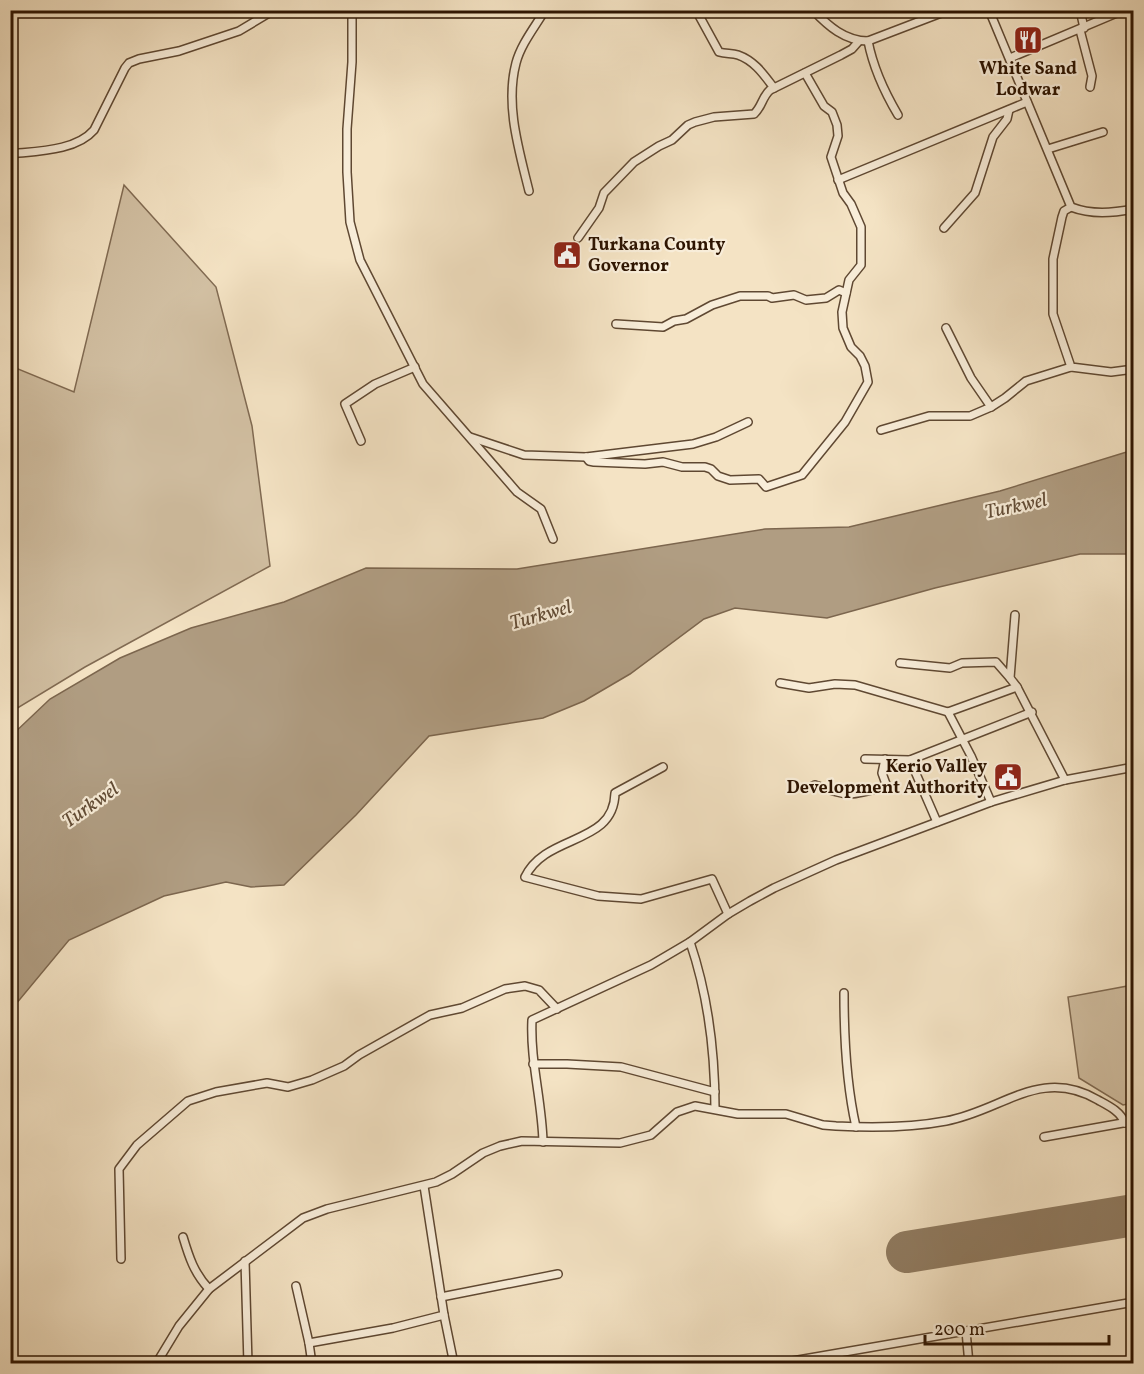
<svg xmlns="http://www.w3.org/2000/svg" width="1144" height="1374" viewBox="0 0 1144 1374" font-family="Vollkorn,serif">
<rect width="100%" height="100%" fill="#f4e3c4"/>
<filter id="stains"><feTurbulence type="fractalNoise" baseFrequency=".00333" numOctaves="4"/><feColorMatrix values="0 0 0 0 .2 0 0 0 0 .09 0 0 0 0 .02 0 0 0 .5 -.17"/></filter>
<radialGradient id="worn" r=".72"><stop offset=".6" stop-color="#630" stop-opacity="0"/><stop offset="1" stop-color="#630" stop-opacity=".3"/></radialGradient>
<g fill="#d2c0a3" stroke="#806a52" stroke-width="1.5">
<polygon points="124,185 216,287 252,426 270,566 85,667 11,712 11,366 74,392"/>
<polygon points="1133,985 1133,1103 1123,1105 1079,1078 1068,997"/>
</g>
<polygon fill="#b09d82" stroke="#7c664e" stroke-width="1.5" points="1133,450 1133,554 1080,554 935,588 827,618 735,608 704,619 630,674 584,701 543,718 429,736 356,815 284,885 251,887 226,882 164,896 69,940 11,1010 11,736 50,699 120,658 191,628 284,602 366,568 517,569 765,529 849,527 1000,491"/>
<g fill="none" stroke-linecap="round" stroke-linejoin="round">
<polyline stroke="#907c62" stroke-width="42" points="907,1252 1134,1215"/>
<g stroke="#5f4832" stroke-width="10">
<g id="minor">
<polyline points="352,10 352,62 347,129 347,172 350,222 360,260 423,384 517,492 541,509 553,539"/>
<path d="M696 10 719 52C726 54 732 53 738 55 755 61 764 75 774 88"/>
<path d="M813 10C828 26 845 41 868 41L949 10"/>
<path d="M989 10 1071 207C1092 215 1112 213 1134 209"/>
<polyline points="1080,10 1084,28"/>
<polyline points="1080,30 1092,76 1090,87"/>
<path d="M868 41C873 67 885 93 898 115"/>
<polyline points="1010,58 1124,10"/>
<polyline points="1048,149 1103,132"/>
<path d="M10 154C37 151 76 151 94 130L125 68 129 63 139 59 179 51 239 31 274 10"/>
<polyline points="838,180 1027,102"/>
<path d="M529 191C519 150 505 105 516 63 521 44 535 27 545 10"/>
<polyline points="1071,207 1064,211 1062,217 1053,259 1053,314 1071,367 1111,372 1134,369"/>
<polyline points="944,228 975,193 993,137 1007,119 1009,110"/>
<path d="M578 238 599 208 604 193 634 162 659 146 672 140 688 125 695 122 714 117 754 114C762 107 762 97 770 90L841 55 852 49 859 41"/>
<polyline points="616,324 663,327 674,321 686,319 712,305 740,296 768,296 772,298 794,295 806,300 826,298 839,290 846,293"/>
<polyline points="946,328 971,378 991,407"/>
<polyline points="881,430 929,416 970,416 991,407 1005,398 1026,381 1071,367"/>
<polyline points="470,437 524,455 586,457 693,444 716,437 748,422"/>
<polyline points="361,441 345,404 375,384 415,367"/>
<polyline points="586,457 589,461 594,462 645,464 663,462 682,467 705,467 711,469 718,476 730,480 759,479 766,487 802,475 845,422 868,382 865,366 860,356 851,347 843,328 842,312 849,280 861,265 861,227 851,204 843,193 831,157 838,136 837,125 832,112 824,106 805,73"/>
<polyline points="1015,615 1010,678 1017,687"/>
<polyline points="900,663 950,668 962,663 996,662 1010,678"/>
<polyline points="780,683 809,688 835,684 855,685 948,712 1017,687 1065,780"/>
<polyline points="948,712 971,756 991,802"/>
<polyline points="865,759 910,760 1032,712"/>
<polyline points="910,760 937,822"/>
<path d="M663 767 615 793C614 846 546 833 525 877L598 896 641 899 712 879 728 914"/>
<path d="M811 787 815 785C848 796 849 797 883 787L886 784 882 773 885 759"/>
<path d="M690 942C708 995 715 1053 715 1109"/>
<path d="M844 993C844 1039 846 1083 856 1127"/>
<polyline points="533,1064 567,1064 621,1067 715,1092"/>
<polyline points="1044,1137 1134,1121"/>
<path d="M543 1142C542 1101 530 1061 532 1020L651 965 690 942 728 914 750 901 774 888 836 860 991 802 1065 780 1134 767"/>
<path d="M183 1237C189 1257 194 1273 209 1289"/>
<polyline points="121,1259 119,1169 137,1145 188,1101 216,1092 267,1083 288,1087 312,1080 344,1066 359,1055 430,1015 462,1008 505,989 525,986 539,990 557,1009"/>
<polyline points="245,1261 248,1364"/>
<polyline points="296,1286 309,1343"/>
<polyline points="441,1297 558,1274"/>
<polyline points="444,1315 454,1364"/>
<polyline points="966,1331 969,1364"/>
<path d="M156 1364 179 1326 209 1289 303 1218 327 1209 436 1182 452 1174 483 1153 500 1146 522 1141 620 1143 651 1135 677 1112 695 1106 738 1114H786L823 1125 836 1126C873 1128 909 1128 946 1121 1002 1111 1040 1066 1098 1100 1109 1106 1120 1111 1125 1123"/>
<polyline points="312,1364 309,1343 393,1328 444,1315 424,1186"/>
<polyline points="775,1364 1134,1302"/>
</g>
</g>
<use href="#minor" stroke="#f8edd9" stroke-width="7"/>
</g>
<defs>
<g id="restaurant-square" transform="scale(1.5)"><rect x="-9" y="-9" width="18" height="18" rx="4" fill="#8f2418" stroke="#f8edd9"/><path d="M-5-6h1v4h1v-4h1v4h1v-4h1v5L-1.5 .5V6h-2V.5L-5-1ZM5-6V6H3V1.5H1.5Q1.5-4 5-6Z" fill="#fff"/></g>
<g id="civic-square" transform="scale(1.5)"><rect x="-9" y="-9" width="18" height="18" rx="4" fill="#8f2418" stroke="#f8edd9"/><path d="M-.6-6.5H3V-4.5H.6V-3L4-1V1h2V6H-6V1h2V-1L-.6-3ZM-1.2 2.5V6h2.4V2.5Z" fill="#fff"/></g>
</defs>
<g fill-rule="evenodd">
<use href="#restaurant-square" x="1028" y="40"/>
<use href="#civic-square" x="567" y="255"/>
<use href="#civic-square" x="1008" y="777"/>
</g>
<g text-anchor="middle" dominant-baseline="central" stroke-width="4.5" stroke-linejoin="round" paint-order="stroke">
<g font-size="18" font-weight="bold" fill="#2d1401" stroke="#f8edd9">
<text x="1028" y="69">White Sand<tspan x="1028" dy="21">Lodwar</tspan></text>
<text x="588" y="245" text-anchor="start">Turkana County<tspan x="588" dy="21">Governor</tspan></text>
<text x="987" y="767" text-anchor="end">Kerio Valley<tspan x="987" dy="21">Development Authority</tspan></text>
</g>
<g font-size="20" font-style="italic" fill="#614b35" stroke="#f8edd9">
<text transform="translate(1016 507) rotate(-12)">Turkwel</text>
<text transform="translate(541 616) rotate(-16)">Turkwel</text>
<text transform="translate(91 806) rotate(-35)">Turkwel</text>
</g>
</g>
<rect width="1144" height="1374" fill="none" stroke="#f4e3c4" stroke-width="36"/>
<rect x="12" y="12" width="1120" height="1350" fill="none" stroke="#2d1401" stroke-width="3"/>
<rect x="18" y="18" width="1108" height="1338" fill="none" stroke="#2d1401" stroke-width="1.5"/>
<path d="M925 1335v9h184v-9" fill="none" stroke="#2d1401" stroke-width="3"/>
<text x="934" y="1335" font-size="18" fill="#2d1401" stroke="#f8edd9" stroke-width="4.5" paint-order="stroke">200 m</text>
<rect width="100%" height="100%" filter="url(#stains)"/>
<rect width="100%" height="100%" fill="url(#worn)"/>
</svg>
